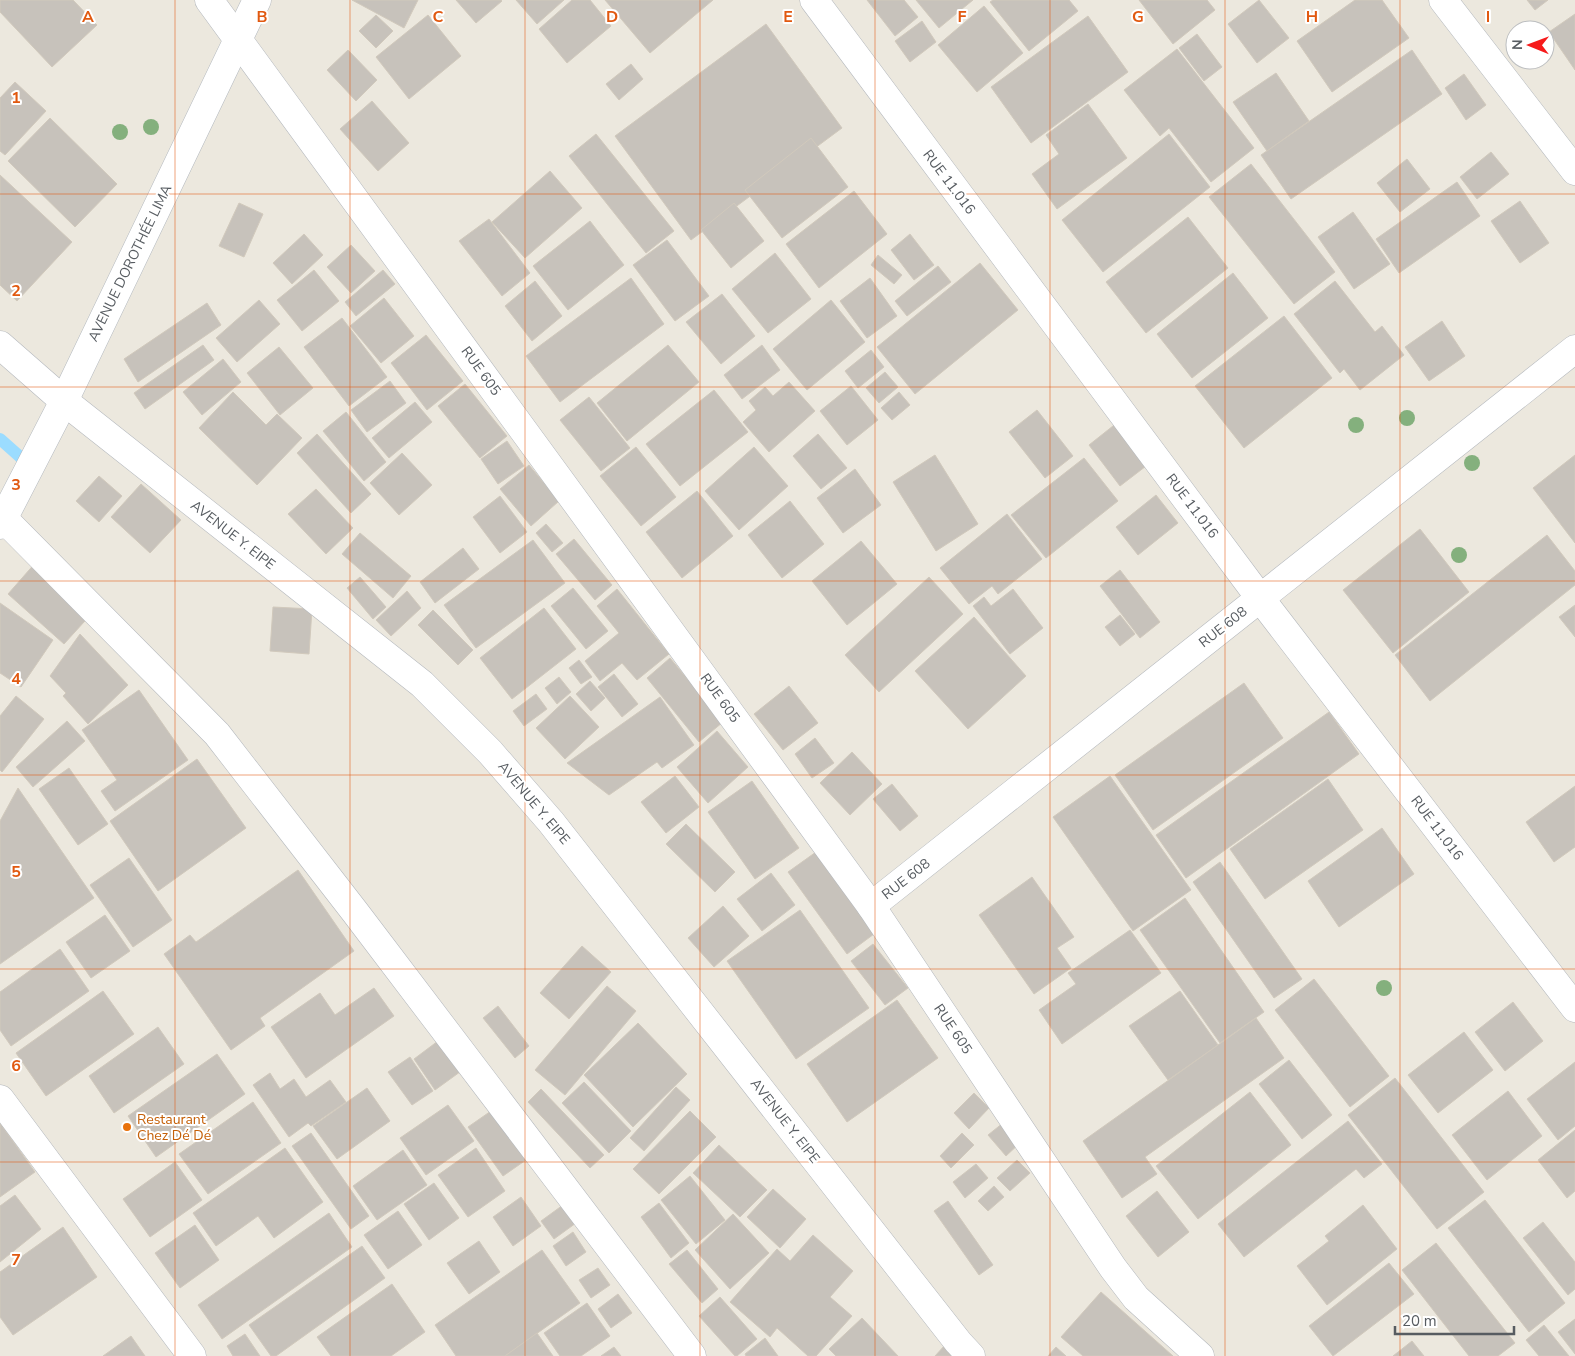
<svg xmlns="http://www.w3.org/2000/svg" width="1575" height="1356" viewBox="0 0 1575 1356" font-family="'Nunito Sans',sans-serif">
<rect width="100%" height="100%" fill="#ece8de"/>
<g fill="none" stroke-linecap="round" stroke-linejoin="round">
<polyline stroke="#9bdcff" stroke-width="12" points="0,439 27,463"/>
</g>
<g fill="#c7c2bb" stroke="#d1c9bc">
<polygon points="0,0 73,0 97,25 52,67 0,12"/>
<polygon points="352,0 418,0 404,28"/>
<polygon points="456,0 501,0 502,1 476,23"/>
<polygon points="516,0 564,0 537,24"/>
<polygon points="572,0 590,0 611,26 567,63 539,29"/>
<polygon points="605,0 713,0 650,53"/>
<polygon points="867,0 904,0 918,17 895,36"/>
<polygon points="916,0 973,0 939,28"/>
<polygon points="993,0 1069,0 1078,11 1029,51 990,2"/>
<polygon points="1139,0 1207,0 1215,10 1173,44"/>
<polygon points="1259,0 1289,38 1257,63 1228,24"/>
<polygon points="1355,0 1382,0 1409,38 1332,92 1297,41"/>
<polygon points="1527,0 1548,0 1535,10"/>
<polygon points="984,6 1023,53 977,92 938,45"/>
<polygon points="1575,14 1575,70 1549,32"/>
<polygon points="376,15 393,31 376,48 359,31"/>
<polygon points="428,15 461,56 409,99 376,57"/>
<polygon points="1088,16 1128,72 1031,143 991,87"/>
<polygon points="922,21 936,42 910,62 895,41"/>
<polygon points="766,24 842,128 691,240 615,136"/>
<polygon points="1197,34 1222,67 1204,81 1179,48"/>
<polygon points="1177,49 1254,148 1211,182 1169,128 1160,136 1124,90"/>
<polygon points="348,50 377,80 356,101 327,70"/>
<polygon points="1412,50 1442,94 1291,199 1261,155"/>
<polygon points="631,64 643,79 619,100 606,84"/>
<polygon points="1276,73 1309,121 1267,151 1233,102"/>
<polygon points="1464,74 1486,105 1466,120 1445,88"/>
<polygon points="15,82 46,111 5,155 0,151 0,98"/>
<polygon points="372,101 409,143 378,171 340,129"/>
<polygon points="1088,104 1127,158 1057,209 1032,174 1059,154 1046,135"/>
<polygon points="50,118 117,184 75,227 8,161"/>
<polygon points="596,134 674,231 646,253 569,156"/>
<polygon points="1169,134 1210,187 1103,272 1062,220"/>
<polygon points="811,138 848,187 782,238 745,190"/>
<polygon points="1491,152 1509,174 1477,199 1460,177"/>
<polygon points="1407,159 1430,189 1400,212 1377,183"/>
<polygon points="1251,164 1335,272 1294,304 1209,197"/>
<polygon points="550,171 582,208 525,258 492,222"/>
<polygon points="0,175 72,242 17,301 0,285"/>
<polygon points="1457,182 1480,216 1399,273 1376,239"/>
<polygon points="854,191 887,234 819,288 786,244"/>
<polygon points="1520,201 1549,243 1520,263 1491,221"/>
<polygon points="239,203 263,214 244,257 219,246"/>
<polygon points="734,203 764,241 731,268 701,230"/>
<polygon points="1353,212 1390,264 1354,289 1318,237"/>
<polygon points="1188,217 1228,268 1146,333 1106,282"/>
<polygon points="489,219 530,273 502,296 459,241"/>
<polygon points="590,221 624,265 568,310 533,266"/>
<polygon points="304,234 323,255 292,284 273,263"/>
<polygon points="910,234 934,265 914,280 891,250"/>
<polygon points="667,240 709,296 675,321 633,265"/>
<polygon points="351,245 375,271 351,293 327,267"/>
<polygon points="775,253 811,299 768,333 732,289"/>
<polygon points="878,255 902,275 894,284 871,265"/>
<polygon points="980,263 1018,310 915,394 877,347"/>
<polygon points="938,266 951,282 907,316 895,301"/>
<polygon points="314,270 339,301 302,331 277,300"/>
<polygon points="383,270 395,284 356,316 345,302"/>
<polygon points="1233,273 1268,318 1192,378 1157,334"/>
<polygon points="631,278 664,324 560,402 526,356"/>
<polygon points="870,278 897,316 867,338 840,301"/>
<polygon points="535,281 562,316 532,341 505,306"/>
<polygon points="1335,281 1375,332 1382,326 1404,355 1360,390 1344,369 1340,373 1294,314"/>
<polygon points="722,294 755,336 721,364 686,322"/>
<polygon points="384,298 414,336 381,363 350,326"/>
<polygon points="259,300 280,324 237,362 216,338"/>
<polygon points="831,300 865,342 807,390 773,349"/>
<polygon points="207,303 221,325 138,382 124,359"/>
<polygon points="1284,316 1332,378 1244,448 1195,386"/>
<polygon points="342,318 387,377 349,406 304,347"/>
<polygon points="1442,321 1465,356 1429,381 1405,347"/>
<polygon points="426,335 463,381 427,410 391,363"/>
<polygon points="203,345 214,360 145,409 134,393"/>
<polygon points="668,345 699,382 627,441 597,403"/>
<polygon points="762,345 780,370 742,399 724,375"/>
<polygon points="279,347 313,388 280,415 247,373"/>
<polygon points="871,350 884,367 858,388 845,371"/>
<polygon points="223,359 241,382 202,415 183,392"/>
<polygon points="885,372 898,387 879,403 866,388"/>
<polygon points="390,381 406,403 367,432 351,410"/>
<polygon points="789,382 815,411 769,452 743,422 756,410 749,401 765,387 773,396"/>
<polygon points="465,384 507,436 480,458 438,406"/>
<polygon points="851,386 878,420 847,445 820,411"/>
<polygon points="714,390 748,432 680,486 646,444"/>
<polygon points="233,392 266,425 277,414 302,438 257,485 199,428"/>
<polygon points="899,392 910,405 892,420 881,408"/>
<polygon points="589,397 630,448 601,471 560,420"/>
<polygon points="415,402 432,422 389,458 372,438"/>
<polygon points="1037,410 1073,456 1045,478 1009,432"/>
<polygon points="346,412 386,462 364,481 323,431"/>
<polygon points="1118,422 1150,463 1120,486 1089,445"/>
<polygon points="317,434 371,494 351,513 297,453"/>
<polygon points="818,434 847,468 821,489 793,456"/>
<polygon points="507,441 524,466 498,484 481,459"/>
<polygon points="636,447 676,497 641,526 600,476"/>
<polygon points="754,447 788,486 739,530 705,491"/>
<polygon points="402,453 432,485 399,515 370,483"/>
<polygon points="935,455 978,524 936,551 893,482"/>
<polygon points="1575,455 1575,543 1533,488"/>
<polygon points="1084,458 1118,501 1046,558 1011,515"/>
<polygon points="529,465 559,501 531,526 500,489"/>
<polygon points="855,469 881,505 843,533 817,498"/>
<polygon points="99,476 122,496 99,522 76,501"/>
<polygon points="141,484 181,520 150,553 111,517"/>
<polygon points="316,489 353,528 326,554 288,514"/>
<polygon points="697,491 733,536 682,578 646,532"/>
<polygon points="1156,495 1178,523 1138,555 1116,527"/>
<polygon points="500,496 527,532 500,553 473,517"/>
<polygon points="790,501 824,544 782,578 748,535"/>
<polygon points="1007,514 1042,559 998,594 992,586 969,604 940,568"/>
<polygon points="546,524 563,543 552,552 536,533"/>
<polygon points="1420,529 1469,592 1393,653 1343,590"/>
<polygon points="360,533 411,576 393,598 342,554"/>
<polygon points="1547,535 1575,571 1575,585 1430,701 1395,655"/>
<polygon points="574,539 612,585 595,600 556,554"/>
<polygon points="533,540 565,583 476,648 444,605"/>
<polygon points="861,541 897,584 847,625 812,581"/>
<polygon points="463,548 479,569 435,603 420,582"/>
<polygon points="37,561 94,611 64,644 8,594"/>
<polygon points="1120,570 1160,622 1140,638 1100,586"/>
<polygon points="360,577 386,607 373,619 347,588"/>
<polygon points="929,577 963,614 879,692 845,655"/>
<polygon points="573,588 608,631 586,649 551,606"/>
<polygon points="617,589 669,654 637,680 622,663 600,681 585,661 619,633 597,606"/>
<polygon points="1013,589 1043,628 1010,654 973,606 984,597 991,606"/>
<polygon points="407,591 421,608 391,636 376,620"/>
<polygon points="0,603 53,640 21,687 0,673"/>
<polygon points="1575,605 1575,637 1559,617"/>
<polygon points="273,607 312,609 309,654 270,651"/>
<polygon points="544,608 576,649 512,699 480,658"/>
<polygon points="433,610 473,650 458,665 418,625"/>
<polygon points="1120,615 1135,634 1120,646 1105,627"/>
<polygon points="974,617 1026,676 968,729 915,671"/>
<polygon points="80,634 128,685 88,724 63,696 66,693 50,676"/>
<polygon points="670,658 723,722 699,742 647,678"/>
<polygon points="579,660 592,677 581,684 569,668"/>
<polygon points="614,674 638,704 622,717 598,687"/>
<polygon points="559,677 571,692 557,704 545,688"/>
<polygon points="590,681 605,698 591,711 576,694"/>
<polygon points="1244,683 1283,738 1153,830 1115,775"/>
<polygon points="789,686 818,723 783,750 754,714"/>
<polygon points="139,690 188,760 115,811 101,791 117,780 82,730"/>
<polygon points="536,694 547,709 524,726 513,711"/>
<polygon points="16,696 44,719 2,772 0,770 0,716"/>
<polygon points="570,696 599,727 565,759 536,728"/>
<polygon points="660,697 694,745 662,768 657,762 609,795 567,763"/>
<polygon points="1329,712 1359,754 1186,878 1156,835"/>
<polygon points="67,721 85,741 33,787 16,767"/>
<polygon points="717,731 748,767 708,803 677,767"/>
<polygon points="815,738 834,763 812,778 795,754"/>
<polygon points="852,752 882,784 850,815 820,783"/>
<polygon points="197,759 246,828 158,891 110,821"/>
<polygon points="69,768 108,824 78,845 39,789"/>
<polygon points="675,776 699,807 666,833 641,802"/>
<polygon points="1110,776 1191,890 1133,931 1053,817"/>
<polygon points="1328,779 1363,830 1265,899 1230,849"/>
<polygon points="752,781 799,848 755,879 708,812"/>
<polygon points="892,784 918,816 900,831 873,799"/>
<polygon points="1575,786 1575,847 1554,862 1526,822"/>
<polygon points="18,788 94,898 0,964 0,821"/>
<polygon points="686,824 735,872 715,892 666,844"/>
<polygon points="1382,828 1414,874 1339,927 1308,881"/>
<polygon points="816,852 874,934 847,954 788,872"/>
<polygon points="129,858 172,920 133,947 90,885"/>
<polygon points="1220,862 1302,979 1274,998 1193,882"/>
<polygon points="298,870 354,951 260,1018 265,1026 231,1050 164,954 190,935 196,942"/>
<polygon points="771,873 795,905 762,931 737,899"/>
<polygon points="1032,877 1074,937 1057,948 1071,968 1034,994 979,915"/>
<polygon points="1185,898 1264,1012 1220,1043 1140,930"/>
<polygon points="723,906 749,936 714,967 688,938"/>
<polygon points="800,910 869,1008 796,1059 727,961"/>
<polygon points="105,915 130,951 91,978 66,942"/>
<polygon points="1130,930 1161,973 1062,1044 1039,1010 1076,984 1068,973"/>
<polygon points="873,944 908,988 885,1005 851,961"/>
<polygon points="582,946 611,972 569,1019 540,993"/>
<polygon points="60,949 89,991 11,1046 0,1030 0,992"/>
<polygon points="1314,979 1389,1076 1350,1107 1275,1010"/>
<polygon points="607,986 636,1011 565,1095 535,1070"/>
<polygon points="374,988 394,1016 306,1078 271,1027 320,993 335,1015"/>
<polygon points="103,991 134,1034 46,1096 16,1053"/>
<polygon points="1180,991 1218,1045 1168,1080 1129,1026"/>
<polygon points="897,1000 938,1058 847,1122 807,1064"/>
<polygon points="1513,1002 1543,1041 1505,1071 1475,1032"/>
<polygon points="498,1006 529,1046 515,1058 483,1018"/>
<polygon points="1256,1018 1284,1058 1145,1157 1157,1174 1122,1198 1083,1141"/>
<polygon points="638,1023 687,1074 633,1127 584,1075"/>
<polygon points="158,1027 184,1064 114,1113 89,1076"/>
<polygon points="1464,1032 1493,1070 1438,1113 1408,1075"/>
<polygon points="442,1038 464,1069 435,1090 414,1059"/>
<polygon points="217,1054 245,1094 156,1157 128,1116"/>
<polygon points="410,1057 433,1091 412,1105 388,1072"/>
<polygon points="1289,1060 1332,1115 1302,1139 1259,1084"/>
<polygon points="1575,1062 1575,1126 1558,1140 1527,1099"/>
<polygon points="270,1073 280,1089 294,1079 306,1097 330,1080 346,1102 311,1126 308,1123 289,1137 253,1085"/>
<polygon points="1395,1078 1484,1192 1437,1229 1348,1115"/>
<polygon points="584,1082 631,1131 609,1153 562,1103"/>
<polygon points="676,1087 690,1100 644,1151 630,1138"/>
<polygon points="367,1088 390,1121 337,1159 313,1126"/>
<polygon points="541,1089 604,1155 590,1168 528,1102"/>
<polygon points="1508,1091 1542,1136 1487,1180 1452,1135"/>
<polygon points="1250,1092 1291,1145 1198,1219 1156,1166"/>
<polygon points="974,1093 989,1108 969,1129 954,1113"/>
<polygon points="253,1102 281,1143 208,1194 179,1154"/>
<polygon points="448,1105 474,1141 426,1175 400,1138"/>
<polygon points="491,1111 526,1160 503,1176 468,1127"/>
<polygon points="690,1111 716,1137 659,1194 633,1169"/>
<polygon points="1348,1121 1382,1164 1364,1178 1356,1169 1244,1257 1218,1224"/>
<polygon points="0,1123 35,1172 0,1197"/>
<polygon points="1003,1123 1020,1143 1006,1156 988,1135"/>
<polygon points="1575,1130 1575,1191 1567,1198 1538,1160"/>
<polygon points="311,1133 369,1216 351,1229 292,1146"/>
<polygon points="962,1133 974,1145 951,1168 940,1156"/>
<polygon points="719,1145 767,1190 740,1217 693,1173"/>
<polygon points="285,1148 323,1202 274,1238 258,1216 216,1246 193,1213"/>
<polygon points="476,1148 505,1191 468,1217 438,1175"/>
<polygon points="403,1150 427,1185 377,1220 353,1186"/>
<polygon points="1017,1160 1030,1173 1010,1191 997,1178"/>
<polygon points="175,1162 202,1200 150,1237 123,1199"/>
<polygon points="976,1164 988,1178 965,1198 953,1182"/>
<polygon points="690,1176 725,1220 696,1244 661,1200"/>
<polygon points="434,1183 459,1218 429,1240 404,1204"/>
<polygon points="994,1186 1004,1197 988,1211 978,1201"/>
<polygon points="773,1189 806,1219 780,1248 747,1217"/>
<polygon points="1157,1191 1189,1232 1158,1257 1126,1216"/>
<polygon points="15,1195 41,1229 0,1262 0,1206"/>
<polygon points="521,1197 541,1226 513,1246 493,1217"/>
<polygon points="1485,1200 1565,1303 1529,1332 1448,1228"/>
<polygon points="948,1201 993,1265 979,1275 934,1211"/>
<polygon points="659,1203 689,1243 671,1258 641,1217"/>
<polygon points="563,1205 576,1223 554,1239 541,1221"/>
<polygon points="1363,1205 1397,1249 1327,1305 1297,1266 1329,1241 1325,1236"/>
<polygon points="398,1211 422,1245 388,1269 364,1235"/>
<polygon points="329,1213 352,1247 222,1339 198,1305"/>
<polygon points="733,1214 769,1253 730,1289 695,1250"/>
<polygon points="1543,1222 1575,1262 1575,1289 1568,1295 1523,1238"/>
<polygon points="195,1225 219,1260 180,1288 155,1253"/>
<polygon points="63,1227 97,1277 13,1335 0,1317 0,1272"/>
<polygon points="573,1232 586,1252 566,1266 553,1246"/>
<polygon points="813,1235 853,1271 830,1297 852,1316 816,1356 808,1356 777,1328 770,1337 730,1302 777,1249 790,1261"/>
<polygon points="479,1241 500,1272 469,1294 447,1263"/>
<polygon points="1436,1243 1515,1343 1498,1356 1469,1356 1402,1270"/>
<polygon points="362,1246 385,1278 276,1356 271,1356 249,1325"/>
<polygon points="542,1250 580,1303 505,1356 456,1356 435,1325"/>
<polygon points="687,1250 718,1289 702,1303 669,1264"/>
<polygon points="1389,1263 1414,1294 1333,1356 1309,1326"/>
<polygon points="598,1268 610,1285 591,1298 579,1280"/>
<polygon points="392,1284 425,1332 391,1356 331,1356 317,1337"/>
<polygon points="1101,1292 1173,1356 1083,1356 1061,1337"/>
<polygon points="618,1294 632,1313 611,1328 598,1309"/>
<polygon points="720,1297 757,1339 737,1356 735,1356 699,1316"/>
<polygon points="587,1303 610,1336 581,1356 560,1356 544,1333"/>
<polygon points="862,1318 898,1356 836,1356 829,1349"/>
<polygon points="1575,1319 1575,1354 1558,1332"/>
<polygon points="1544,1325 1569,1356 1539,1356 1526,1340"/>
<polygon points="537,1333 553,1356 505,1356"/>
<polygon points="245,1334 260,1356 233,1356 227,1346"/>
<polygon points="131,1336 145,1356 103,1356"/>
<polygon points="765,1338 778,1356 746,1356 745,1354"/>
<polygon points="1412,1341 1424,1356 1393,1356"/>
<polygon points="945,1345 956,1356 935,1356"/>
<polygon points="614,1347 621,1356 601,1356"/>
<polygon points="1056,1347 1066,1356 1048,1356"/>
</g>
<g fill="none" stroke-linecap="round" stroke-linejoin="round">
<g stroke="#b4b8bd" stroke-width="29">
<g id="street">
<polyline points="209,0 871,906 1113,1268 1136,1298 1200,1356"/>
<polyline points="814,0 1260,598 1575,1008"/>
<polyline points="1443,0 1575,171"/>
<polyline points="0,345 64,401 422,684 490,752 551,822 958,1342 971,1356"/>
<polyline points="0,515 217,734 355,912 692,1356"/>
<polyline points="871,906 1575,349"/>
<polyline points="0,1099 192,1356"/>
</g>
</g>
<g stroke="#b4b9bf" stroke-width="29">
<polyline id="secondary" points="0,525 64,401 257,0"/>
</g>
<use href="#street" stroke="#fff" stroke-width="28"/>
<use href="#secondary" stroke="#fff" stroke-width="28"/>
</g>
<g fill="#84b07d">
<circle cx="151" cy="127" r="8"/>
<circle cx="120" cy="132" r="8"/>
<circle cx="1407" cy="418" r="8"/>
<circle cx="1356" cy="425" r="8"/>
<circle cx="1472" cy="463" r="8"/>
<circle cx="1459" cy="555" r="8"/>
<circle cx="1384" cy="988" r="8"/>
</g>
<path fill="none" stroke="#e15910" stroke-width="1" stroke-opacity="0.55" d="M175 0V1356M350 0V1356M525 0V1356M700 0V1356M875 0V1356M1050 0V1356M1225 0V1356M1400 0V1356M0 194H1575M0 387H1575M0 581H1575M0 775H1575M0 969H1575M0 1162H1575"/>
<circle fill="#e8710a" stroke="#fff" stroke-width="2" cx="127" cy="1127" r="5"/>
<g text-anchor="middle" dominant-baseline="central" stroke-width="4" stroke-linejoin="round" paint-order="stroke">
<g font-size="14" fill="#575c61" stroke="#fff">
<text transform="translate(949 182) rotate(53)">RUE 11.016</text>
<text transform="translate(130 263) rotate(-64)">AVENUE DOROTHÉE LIMA</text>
<text transform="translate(481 371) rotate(54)">RUE 605</text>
<text transform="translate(1192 506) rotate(53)">RUE 11.016</text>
<text transform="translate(233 535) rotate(38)">AVENUE Y. EIPE</text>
<text transform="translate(1223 627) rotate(-38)">RUE 608</text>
<text transform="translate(720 698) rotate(54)">RUE 605</text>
<text transform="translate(534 803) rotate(50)">AVENUE Y. EIPE</text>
<text transform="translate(1437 828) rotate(53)">RUE 11.016</text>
<text transform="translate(906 879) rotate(-38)">RUE 608</text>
<text transform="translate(953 1029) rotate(56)">RUE 605</text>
<text transform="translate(785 1121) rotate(52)">AVENUE Y. EIPE</text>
</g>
<g font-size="14" fill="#c56008" stroke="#fff" text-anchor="start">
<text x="137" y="1119">Restaurant<tspan x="137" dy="16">Chez Dé Dé</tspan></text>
</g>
</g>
<g font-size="16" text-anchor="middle" font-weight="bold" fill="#e15910" stroke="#fff" stroke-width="4" stroke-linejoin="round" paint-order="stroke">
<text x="88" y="22">A</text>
<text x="262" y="22">B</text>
<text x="438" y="22">C</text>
<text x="612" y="22">D</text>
<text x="788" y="22">E</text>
<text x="962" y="22">F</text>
<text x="1138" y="22">G</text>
<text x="1312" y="22">H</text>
<text x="1488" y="22">I</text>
<text x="16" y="103">1</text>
<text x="16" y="296">2</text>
<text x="16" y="490">3</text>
<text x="16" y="684">4</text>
<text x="16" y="877">5</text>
<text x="16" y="1071">6</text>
<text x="16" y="1265">7</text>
</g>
<g transform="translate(1530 45) rotate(271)"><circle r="24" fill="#ffffff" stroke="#bcbec0"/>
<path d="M0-4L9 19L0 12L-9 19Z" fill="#f61a1b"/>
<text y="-8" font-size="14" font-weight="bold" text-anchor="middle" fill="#575c61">N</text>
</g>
<path d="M1395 1326v8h119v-8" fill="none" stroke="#575c61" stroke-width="2.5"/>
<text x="1402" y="1326" font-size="15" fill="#575c61" stroke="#ffffff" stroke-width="4" paint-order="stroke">20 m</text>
</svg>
